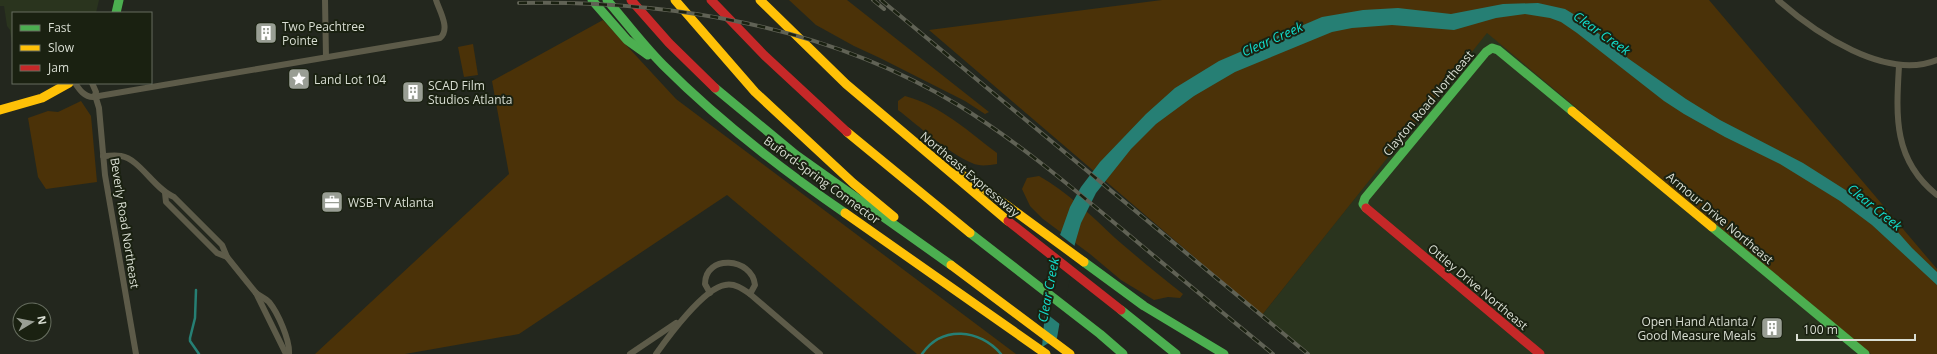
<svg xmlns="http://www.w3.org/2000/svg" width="1937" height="354" viewBox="0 0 1937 354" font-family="'Open Sans',sans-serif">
<rect width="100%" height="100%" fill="#23271e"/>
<g fill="#2a341e">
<polygon points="0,0 99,0 96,13 13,13 13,50 10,30 7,26 4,6 0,6"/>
<polygon points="1487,32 1871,354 1310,354 1262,315"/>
</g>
<g fill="#4b3208">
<polygon points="789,0 847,0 989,112 985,114 965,101 880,58 854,46 816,25"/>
<polygon points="1162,0 1709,0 1937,269 1937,354 1871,354 1487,33 1262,315 929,30"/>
<polygon points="603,20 676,99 1016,354 917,354 727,195 519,334 405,354 315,354 509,174 492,81"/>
<polygon points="473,44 478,75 464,77 458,47"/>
<path d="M905 96C940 105 969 132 997 153V164C989 165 980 167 972 163 948 153 919 126 898 110V101Z"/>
<polygon points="81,101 91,116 97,182 46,189 38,177 28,118 48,111 58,112"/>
<path d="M1039 176C1067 192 1092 216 1115 238 1137 257 1160 276 1183 294L1180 298 1168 297 1154 300 1121 280 1090 254 1043 219 1030 206 1022 189 1027 178Z"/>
</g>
<polygon fill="#267f74" points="1538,3 1565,9 1580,18 1629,59 1686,99 1720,120 1803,163 1866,203 1888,221 1912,248 1937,272 1937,285 1872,225 1840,201 1780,164 1725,137 1684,114 1664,101 1577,33 1561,22 1550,18 1525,14 1496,18 1454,30 1392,25 1352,28 1332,32 1235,72 1194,96 1156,124 1131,149 1096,193 1081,223 1076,240 1070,263 1057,338 1042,347 1046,300 1060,235 1070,207 1081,187 1100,162 1146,114 1175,88 1219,61 1322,17 1363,10 1398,8 1451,14 1503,4"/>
<polygon fill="#23271e" points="1059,234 1076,247 1061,325 1043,311"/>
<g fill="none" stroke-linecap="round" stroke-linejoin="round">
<g stroke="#267f74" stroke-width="2.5">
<polyline points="196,290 195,318 190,338 190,341 199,354"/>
<path d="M922 354C942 325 980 329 1001 354"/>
</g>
<g stroke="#5d5b49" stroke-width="6">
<polyline points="325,0 326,57"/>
<path d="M1778 0C1815 33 1886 81 1937 60"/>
<path d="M1899 66C1896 116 1893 160 1937 195"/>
<path d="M75 83C79 89 84 97 93 97L440 38C451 29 439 10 436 0"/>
<polyline points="92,83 96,92 95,95 99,108 105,175 136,354"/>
<path d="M103 156C109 156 115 155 121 156 140 159 154 189 174 197L222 245 227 257 256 293 286 354"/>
<polyline points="165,193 166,202 217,253 227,257"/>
<path d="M256 293C260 296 266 299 269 302 278 313 290 340 289 354"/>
<path d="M710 293 705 284C705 254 752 257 755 285L750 294"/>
<polyline points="630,354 676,323"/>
<path d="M656 354C668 337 704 288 725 285 735 283 743 289 750 294L820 354"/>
</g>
<g stroke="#4caf50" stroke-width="9">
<polyline points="592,0 627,40 648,55"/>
<path d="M607 0C625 21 643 45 663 65 718 120 781 169 845 213"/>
<polyline points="116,13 119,0"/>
<polyline points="715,88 796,155 951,265"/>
<polyline points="1366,208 1363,204 1365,198 1486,52 1492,48 1498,50 1572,111"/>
<polyline points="1712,227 1865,354"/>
<polyline points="970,233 1100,334 1123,354"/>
<polyline points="1084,262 1144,306 1224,354"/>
<polyline points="1121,310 1176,354"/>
</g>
<g stroke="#ffc107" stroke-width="9">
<polyline points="675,0 755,92 853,183 894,217"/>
<polyline points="760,0 846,84 1008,221"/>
<polyline points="0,110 42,98 69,83"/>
<polyline points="1572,111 1712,227"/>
<polyline points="847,132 970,233"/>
<polyline points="953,173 968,177 1084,262"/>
<polyline points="845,213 1046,354"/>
<polyline points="951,265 1070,354"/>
</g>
<g stroke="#c62828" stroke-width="9">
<polyline points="631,0 669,43 715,88"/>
<polyline points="711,0 764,55 847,132"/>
<polyline points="1366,208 1540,354"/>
<polyline points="1008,221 1121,310"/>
</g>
<g stroke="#606255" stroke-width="4">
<g id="rail">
<polyline points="873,0 884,9"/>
<polyline points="881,0 1308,354"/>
<path d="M519 3C671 0 827 26 958 105 1017 141 1070 186 1123 230 1173 272 1223 313 1273 354"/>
</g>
</g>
<use href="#rail" stroke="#1a2111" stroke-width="2.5" stroke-dasharray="8" stroke-linecap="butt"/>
</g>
<defs>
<g id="building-square" transform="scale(1.15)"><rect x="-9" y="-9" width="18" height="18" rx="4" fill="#999e94" stroke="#1a2111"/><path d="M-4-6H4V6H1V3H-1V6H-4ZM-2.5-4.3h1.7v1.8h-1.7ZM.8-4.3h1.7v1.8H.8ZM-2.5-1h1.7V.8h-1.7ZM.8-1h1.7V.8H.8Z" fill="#fff"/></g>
<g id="sight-square" transform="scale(1.15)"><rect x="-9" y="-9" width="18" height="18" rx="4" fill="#999e94" stroke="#1a2111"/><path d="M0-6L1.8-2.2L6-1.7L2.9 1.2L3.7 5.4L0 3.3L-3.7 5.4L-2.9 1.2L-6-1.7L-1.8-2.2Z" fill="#fff"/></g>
<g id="office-square" transform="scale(1.15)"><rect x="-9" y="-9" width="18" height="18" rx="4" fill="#999e94" stroke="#1a2111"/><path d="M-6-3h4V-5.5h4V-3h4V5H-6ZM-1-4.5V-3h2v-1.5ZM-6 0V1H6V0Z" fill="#fff"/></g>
</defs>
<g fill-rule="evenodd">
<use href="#building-square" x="266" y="33"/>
<use href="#sight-square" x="299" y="79"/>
<use href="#building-square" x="413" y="92"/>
<use href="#office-square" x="332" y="202"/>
<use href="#building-square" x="1772" y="328"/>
</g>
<g text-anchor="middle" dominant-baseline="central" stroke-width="4" stroke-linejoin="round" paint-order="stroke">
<g font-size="12" fill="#d9ded3" stroke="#1a2111" text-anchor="start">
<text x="282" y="26">Two Peachtree<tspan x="282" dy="14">Pointe</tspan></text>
<text x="314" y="79">Land Lot 104</text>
<text x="428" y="85">SCAD Film<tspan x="428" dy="14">Studios Atlanta</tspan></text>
<text x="348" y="202">WSB-TV Atlanta</text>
<text x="1756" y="321" text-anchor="end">Open Hand Atlanta /<tspan x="1756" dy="14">Good Measure Meals</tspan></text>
</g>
<g font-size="12" fill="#d9ded3" stroke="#1a2111">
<text transform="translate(1428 103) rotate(-50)">Clayton Road Northeast</text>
<text transform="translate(970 174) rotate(40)">Northeast Expressway</text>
<text transform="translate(822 180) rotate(36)">Buford-Spring Connector</text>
<text transform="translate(1720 218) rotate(40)">Armour Drive Northeast</text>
<text transform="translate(125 223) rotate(81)">Beverly Road Northeast</text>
<text transform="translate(1478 287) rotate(40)">Ottley Drive Northeast</text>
</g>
<g font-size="13" font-style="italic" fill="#1dc" stroke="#1a2111">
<text transform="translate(1602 33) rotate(35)">Clear Creek</text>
<text transform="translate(1272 39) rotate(-24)">Clear Creek</text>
<text transform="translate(1875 207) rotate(39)">Clear Creek</text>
<text transform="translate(1048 290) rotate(-79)">Clear Creek</text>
</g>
</g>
<rect x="12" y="12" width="140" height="72" fill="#1a2111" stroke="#666d5f"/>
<rect x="20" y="25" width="20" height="6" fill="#4caf50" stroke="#666d5f"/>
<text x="48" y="32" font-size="12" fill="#d9ded3">Fast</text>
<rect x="20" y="45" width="20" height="6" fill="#ffc107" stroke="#666d5f"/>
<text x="48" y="52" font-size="12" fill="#d9ded3">Slow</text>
<rect x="20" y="65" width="20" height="6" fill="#c62828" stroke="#666d5f"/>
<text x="48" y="72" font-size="12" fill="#d9ded3">Jam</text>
<g transform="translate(32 322) rotate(80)"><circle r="19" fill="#1a2111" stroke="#666d5f"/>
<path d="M0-3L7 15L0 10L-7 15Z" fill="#999e94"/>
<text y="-6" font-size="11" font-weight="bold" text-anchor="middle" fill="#d9ded3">N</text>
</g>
<path d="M1797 334v6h118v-6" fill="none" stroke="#d9ded3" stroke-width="2"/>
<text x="1803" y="334" font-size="12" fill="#d9ded3" stroke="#1a2111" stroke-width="3" paint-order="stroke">100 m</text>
</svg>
